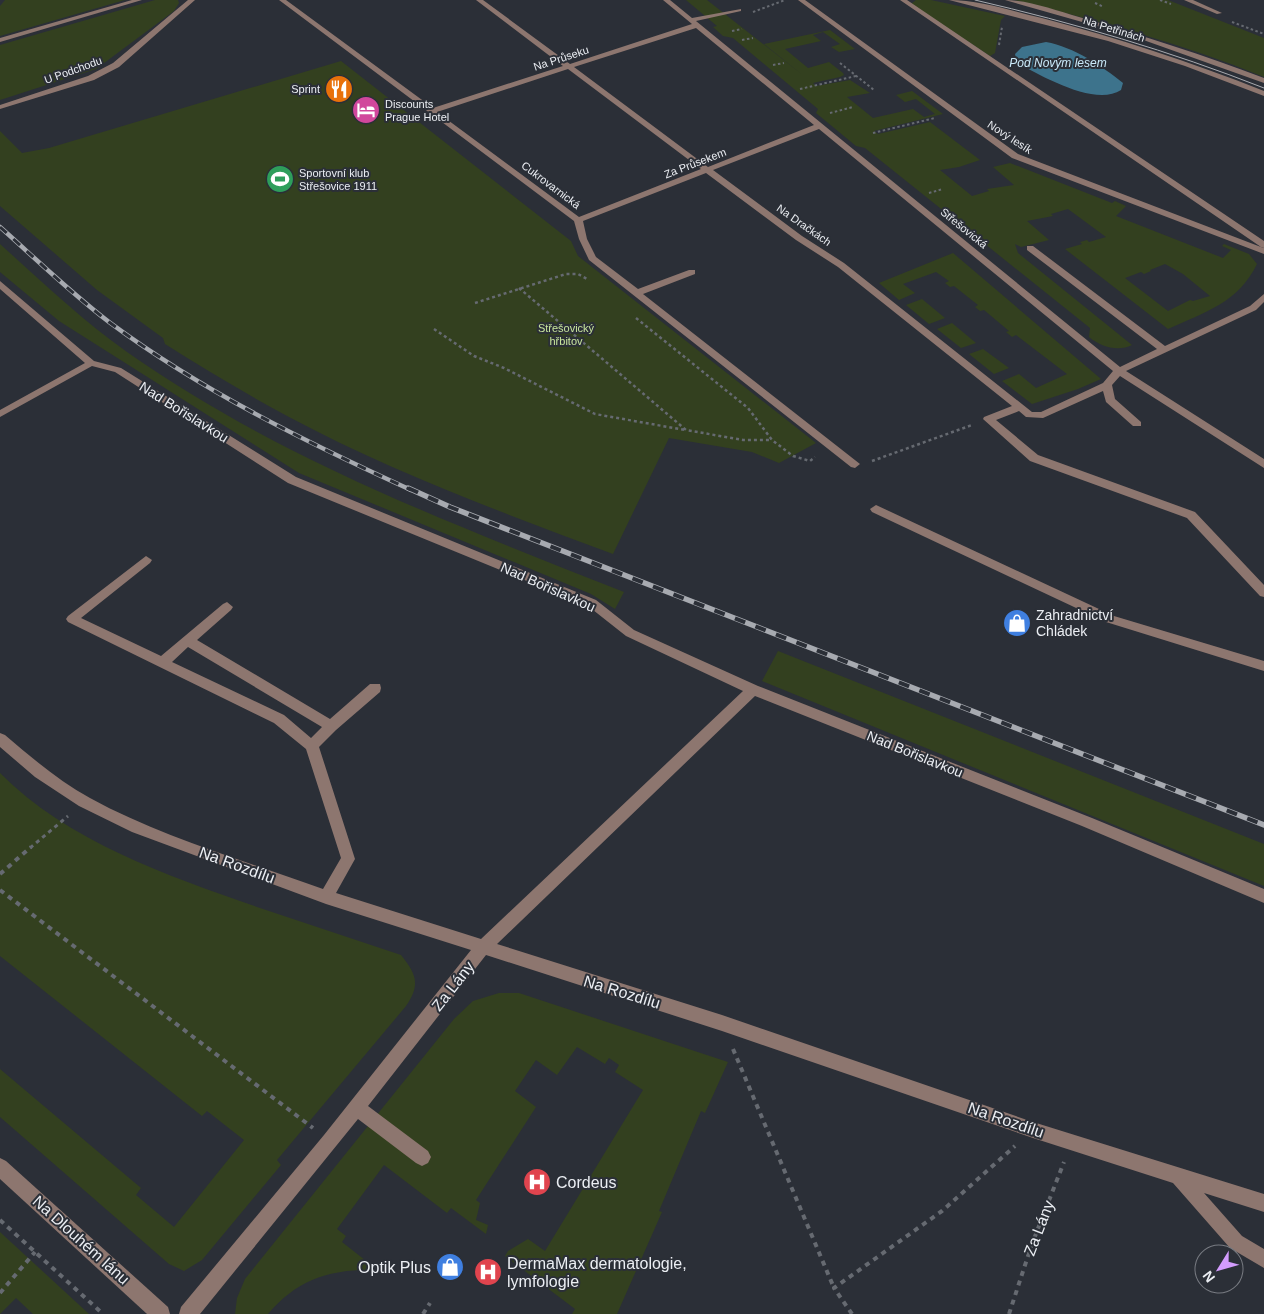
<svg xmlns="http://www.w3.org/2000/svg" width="1264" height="1314" viewBox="0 0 1264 1314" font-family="Helvetica,sans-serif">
<rect width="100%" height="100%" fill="#2b2f37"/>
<g fill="#33401f" fill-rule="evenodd">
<polygon points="5,0 125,0 0,36 0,6"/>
<polygon points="155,0 178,0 179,3 174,11 96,69 0,100 0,45"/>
<path d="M686 0H707L804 76 764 44 830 30 855 49 839 52 831 47 840 44 823 32 813 35 821 41 785 49 808 68 829 62 843 73 844 75 840 77 813 83 816 86 850 80 870 93 847 97 873 118 913 109 924 117 935 114 916 99 905 102 896 95 912 91 943 114 874 131 878 134 930 122 980 160 959 167 940 170 972 196 989 191 987 189 1014 185 993 167 1010 163 1112 203 1115 201 1126 206 1116 216 1223 258 1231 250 1222 246 1224 244 1249 254 1257 264C1238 303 1205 312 1168 329L1065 249 1082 244 1080 242 1087 240 1089 242 1106 237 1068 209 1051 214 1053 216 1027 221 1049 240 1021 247 1015 244 1018 253 1132 345C1118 352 1101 347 1089 337L1090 328 865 148 856 146 816 113 818 109 733 38 723 36 713 27 717 26ZM1165 264 1183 274 1210 296 1193 301 1190 300 1168 311 1125 278 1141 272 1144 274 1151 271 1150 270Z"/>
<polygon points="916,0 931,0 1005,16 1001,20 995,53 990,56 911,4"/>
<path d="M1015 0H1168L1264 38V77C1183 44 1099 21 1015 0Z"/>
<path d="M341 61 571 241 578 256 816 443 779 463 752 452 669 438 613 554C503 513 392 472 289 417 246 394 205 369 165 344L163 338 97 290 0 206V131L22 153 49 148Z"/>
<path d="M0 244C41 281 82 320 127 352 279 459 453 524 624 592L615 609 591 594 299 473 59 321 0 272Z"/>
<polygon points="953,253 1101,379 1078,389 1032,404 1002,381 1019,374 1036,388 1067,374 1016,335 1012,337 1006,332 1009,331 984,310 980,311 975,307 978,305 954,286 950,287 945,283 949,281 936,272 903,284 915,293 899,300 879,283"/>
<polygon points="922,299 945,318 929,324 906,305"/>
<polygon points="952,323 976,343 961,348 937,329"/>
<polygon points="983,349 1009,368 994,374 969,354"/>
<polygon points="778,651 1264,844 1264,886 762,681"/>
<path d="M0 773C68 842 171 877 260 908 307 924 354 939 401 955 416 974 421 984 406 1006L277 1160 281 1165 202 1260 184 1271 169 1264 0 1117V1069L141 1188 136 1195 174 1227 244 1140 207 1111 202 1116 0 956Z"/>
<path d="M499 993H519L728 1062 705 1113 701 1111 659 1211 662 1212 617 1314H572L575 1309 505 1256 508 1251 528 1239 545 1251 643 1090 615 1072 619 1065 609 1058 605 1064 577 1047 557 1075 536 1060 515 1091 536 1107 476 1200 480 1203 476 1220 488 1225 486 1234 451 1208 447 1213 384 1165 337 1229 346 1236 342 1242 370 1264 367 1270C326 1270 295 1282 268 1314H235L237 1298 245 1279 454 1019 473 1001Z"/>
<polygon points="0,1232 89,1314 33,1314 16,1298 0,1314"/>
</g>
<path fill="#3d738c" d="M1046 42C1074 47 1102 66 1123 83L1121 90C1095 107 1042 76 1017 63L1015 54 1022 47Z"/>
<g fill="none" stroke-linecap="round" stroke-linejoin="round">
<g stroke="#666a71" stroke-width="2" stroke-dasharray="2.5 2.5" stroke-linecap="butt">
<polyline points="1160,0 1171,4"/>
<polyline points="1095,3 1104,7"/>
<polyline points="753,12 785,0"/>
<polyline points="1232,22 1264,34"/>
<polyline points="732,31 742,29"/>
<polyline points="742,40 753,38"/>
<polyline points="999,45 1002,27"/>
<polyline points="840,63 874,90"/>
<polyline points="773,65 784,63"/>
<polyline points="800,89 856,76"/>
<polyline points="830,113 853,107"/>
<polyline points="873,133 935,118"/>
<polyline points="929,193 943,189"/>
</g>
<g stroke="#666a71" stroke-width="2.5" stroke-dasharray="3 3" stroke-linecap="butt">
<polyline points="519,288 686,430 743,440 772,440"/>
<polyline points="475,303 566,274 578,274 589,280"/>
<polyline points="636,318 748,408 772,440 793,456 810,461 815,457"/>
<polyline points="434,329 474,356 504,368 595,414 685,430"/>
<polyline points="872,461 972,425"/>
</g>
<polyline stroke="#666a71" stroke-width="3" stroke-dasharray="4 4" stroke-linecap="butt" points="30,848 68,816"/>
<g stroke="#666a71" stroke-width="4" stroke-dasharray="5 5" stroke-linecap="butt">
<polyline points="0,874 31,847"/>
<polyline points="0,890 313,1128"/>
<polyline points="733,1049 834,1288"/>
<polyline points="0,1220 103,1314"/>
<polyline points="0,1293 35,1252"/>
<polyline points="423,1314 430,1303"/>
<polyline points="852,1314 834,1288 942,1211 1015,1146"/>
<polyline points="1009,1314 1032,1244 1064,1162"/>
</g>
<g fill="#8d766f" fill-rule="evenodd">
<polygon points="132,0 142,0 0,42 0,38"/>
<polygon points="188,0 195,0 119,67 94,80 0,109 0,105 88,76 113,63"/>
<path d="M279 0H286L433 108 563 66 476 0H483L570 64 692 24 663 0H670L692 18 741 9V11L696 21 1120 367 1157 349 1027 250V246H1033L1165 346 1250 306 1264 294V302L1256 310 1126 371 1264 459V468L1120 376 1112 385 1115 399 1141 422V426H1133L1106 402 1103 391 1043 418 1026 417 1019 411 996 420 1038 455 1195 512 1264 585V597L1260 596 1187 518 1030 461 983 419 984 417 1012 406 838 267 796 240 706 173 583 221 587 239 596 257 638 289 689 270H695V274L643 294 860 464 855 468 851 467 589 260 579 239 574 221ZM696 28 814 125 708 167 574 67ZM568 69 701 169 579 217 437 112ZM819 129 1113 371 1103 383 1041 412H1032L844 263 802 236 713 170Z"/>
<polygon points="798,0 805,0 1018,154 1261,247 900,0 907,0 1264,241 1264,248 1261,247 1264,248 1264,254 1012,158"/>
<path d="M949 0C980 0 1012 11 1042 18 1118 38 1191 62 1264 91V96L1185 66 1108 41Z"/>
<path d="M1005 0C1029 0 1055 10 1079 17 1142 35 1203 55 1264 78V83L1135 37Z"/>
<polygon points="1184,0 1193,0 1222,13 1217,14"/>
<path d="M0 281 94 361 121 368 296 477 596 600 634 630 758 686 1092 818 1264 889V903L1082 826 755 696 497 944 722 1015 1033 1122 1264 1194V1212L1204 1193 1242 1236 1264 1249V1268L1230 1248 1173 1183 1033 1138 722 1031 486 955 368 1106 428 1151 431 1157 428 1163 422 1166 416 1163 358 1119 200 1314H179L181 1307 324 1135 471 950 326 904 132 832 79 806 35 777 0 747V733L5 735C32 758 59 781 90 798 161 837 246 861 323 889L341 858 306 749 274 723 68 622 66 619 68 616 146 556 152 560 150 563 81 618 161 656 223 604 227 602 233 607 231 610 197 640 330 719 370 684H380L381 688 380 692 336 730 319 747 355 859 336 893 481 939 743 691 626 636 588 606 288 483 115 372 92 366 0 417V410L85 363 0 289ZM188 647 322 727 311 738 284 715 172 662Z"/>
<polygon points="876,505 1114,616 1264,661 1264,671 1106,622 872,512 870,509"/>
<polygon points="0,1158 6,1161 168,1307 170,1314 147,1314 0,1179"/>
</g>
<path stroke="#a7aab0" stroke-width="1" d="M975 0C1074 23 1170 51 1264 88"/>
<g stroke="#a7aab0" stroke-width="4.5">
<path id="rail-far1" d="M0 227C36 259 71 293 109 322 202 391 306 442 411 490"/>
</g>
<g stroke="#a7aab0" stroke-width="5.5">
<polyline id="rail" points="408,488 450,507 1264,825"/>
</g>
<use href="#rail-far1" stroke="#2b2f37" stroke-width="3" stroke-dasharray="9" stroke-linecap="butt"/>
<use href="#rail" stroke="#2b2f37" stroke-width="4" stroke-dasharray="11" stroke-linecap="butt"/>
</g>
<defs>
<g id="restaurant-disc" transform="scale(1.4375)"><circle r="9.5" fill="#e8710a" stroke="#2b2f37"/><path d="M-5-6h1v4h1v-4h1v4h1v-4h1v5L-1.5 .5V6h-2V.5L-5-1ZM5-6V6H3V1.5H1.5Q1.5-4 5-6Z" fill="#fff"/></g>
<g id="hotel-disc" transform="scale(1.4375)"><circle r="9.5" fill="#d1479c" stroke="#2b2f37"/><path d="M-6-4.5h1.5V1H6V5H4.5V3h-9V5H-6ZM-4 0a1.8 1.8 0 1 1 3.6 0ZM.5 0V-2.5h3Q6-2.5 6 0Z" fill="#fff"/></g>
<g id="stadium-disc" transform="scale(1.4375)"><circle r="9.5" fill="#2e9e5b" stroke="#2b2f37"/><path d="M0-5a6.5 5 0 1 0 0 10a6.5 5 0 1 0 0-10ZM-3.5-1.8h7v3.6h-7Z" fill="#fff"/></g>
<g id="shop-disc" transform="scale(1.4375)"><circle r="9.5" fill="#3f7fe0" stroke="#2b2f37"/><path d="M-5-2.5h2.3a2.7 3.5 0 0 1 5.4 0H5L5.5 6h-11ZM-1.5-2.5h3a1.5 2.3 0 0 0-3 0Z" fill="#fff"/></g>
<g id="hospital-disc" transform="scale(1.4375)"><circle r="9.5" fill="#e0444e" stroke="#2b2f37"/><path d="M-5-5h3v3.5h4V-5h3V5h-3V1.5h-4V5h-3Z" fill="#fff"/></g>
</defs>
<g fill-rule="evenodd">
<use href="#restaurant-disc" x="339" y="89"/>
<use href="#hotel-disc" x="366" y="110"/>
<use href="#stadium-disc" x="280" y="179"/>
<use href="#shop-disc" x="1017" y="623"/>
<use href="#hospital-disc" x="537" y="1182"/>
<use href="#shop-disc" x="450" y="1267"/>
<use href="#hospital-disc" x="488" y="1272"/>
</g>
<g text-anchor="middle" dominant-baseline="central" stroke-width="4" stroke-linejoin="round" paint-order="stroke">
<g font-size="11" fill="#ebeef3" stroke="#2b2f37">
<text transform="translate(1114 29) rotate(17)">Na Petřinách</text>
<text transform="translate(561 58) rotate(-18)">Na Průseku</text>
<text transform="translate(73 70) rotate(-20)">U Podchodu</text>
<text transform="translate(1010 137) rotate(33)">Nový lesík</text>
<text transform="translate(695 163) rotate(-21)">Za Průsekem</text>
<text transform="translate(551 185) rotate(37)">Cukrovarnická</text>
<text transform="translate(804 225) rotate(35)">Na Dračkách</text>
<text transform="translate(964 228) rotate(39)">Střešovická</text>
</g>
<g font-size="11" fill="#ebeef3" stroke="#2b2f37" text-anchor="start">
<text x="320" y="89" text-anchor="end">Sprint</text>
<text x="385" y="104">Discounts<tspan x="385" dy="13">Prague Hotel</tspan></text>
<text x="299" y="173">Sportovní klub<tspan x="299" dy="13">Střešovice 1911</tspan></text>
</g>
<g font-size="11" fill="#c8e59d" stroke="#2b2f37">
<text x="566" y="328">Střešovický<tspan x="566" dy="13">hřbitov</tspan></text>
</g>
<g font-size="12" font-style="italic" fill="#c9e9f9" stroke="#2b2f37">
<text x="1058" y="63">Pod Novým lesem</text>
</g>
<g font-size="14" fill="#ebeef3" stroke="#2b2f37">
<text transform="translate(184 412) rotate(32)">Nad Bořislavkou</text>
<text transform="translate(548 587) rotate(24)">Nad Bořislavkou</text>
<text transform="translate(915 754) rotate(22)">Nad Bořislavkou</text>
</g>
<g font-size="14" fill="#ebeef3" stroke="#2b2f37" text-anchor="start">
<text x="1036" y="615">Zahradnictví<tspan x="1036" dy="16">Chládek</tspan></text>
</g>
<g font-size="16" fill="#ebeef3" stroke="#2b2f37">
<text transform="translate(237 865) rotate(20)">Na Rozdílu</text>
<text transform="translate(453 986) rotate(-52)">Za Lány</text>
<text transform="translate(622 992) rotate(17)">Na Rozdílu</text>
<text transform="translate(1006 1120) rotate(19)">Na Rozdílu</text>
<text transform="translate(1039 1228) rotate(-69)">Za Lány</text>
<text transform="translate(81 1240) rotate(42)">Na Dlouhém lánu</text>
</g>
<g font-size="16" fill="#ebeef3" stroke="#2b2f37" text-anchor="start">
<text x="556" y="1182">Cordeus</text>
<text x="507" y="1263">DermaMax dermatologie,<tspan x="507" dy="18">lymfologie</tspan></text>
<text x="431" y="1267" text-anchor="end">Optik Plus</text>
</g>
</g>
<g transform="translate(1219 1269) rotate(233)"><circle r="24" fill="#2b2f37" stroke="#787b82"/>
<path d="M0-4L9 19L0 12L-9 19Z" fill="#d39cfd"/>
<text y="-8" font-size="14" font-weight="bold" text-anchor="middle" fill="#ebeef3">N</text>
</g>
</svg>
